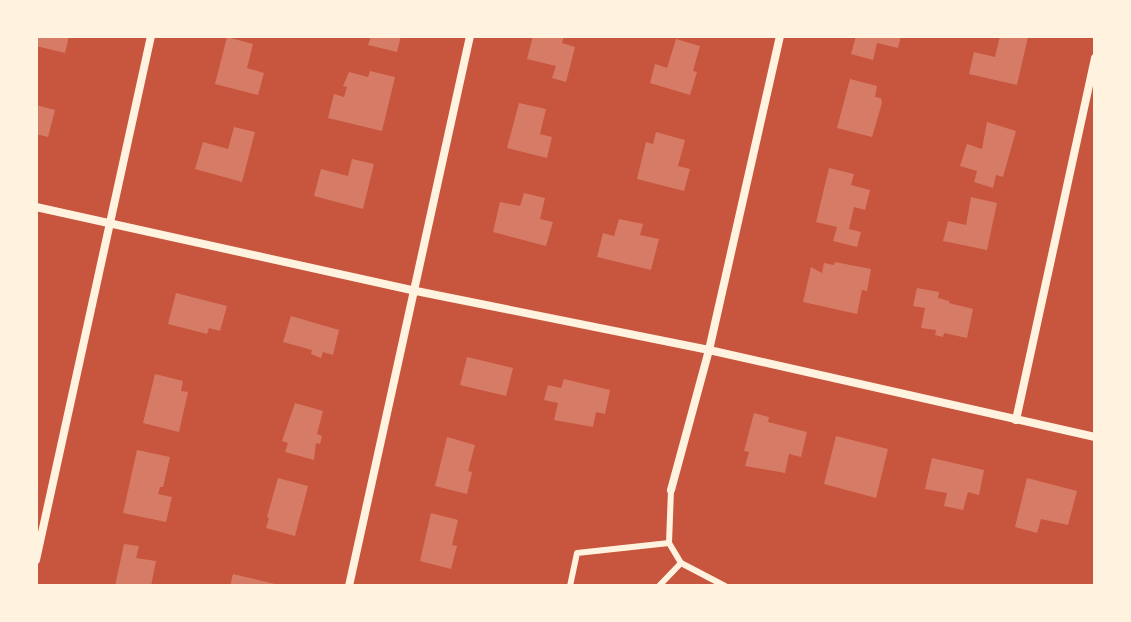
<svg xmlns="http://www.w3.org/2000/svg" width="1131" height="622" viewBox="0 0 1131 622" font-family="Bitter,serif">
<rect width="100%" height="100%" fill="#c8553d"/>
<g fill="#d67c66">
<polygon points="36,36 69,36 65,53 36,46"/>
<polygon points="371,36 401,36 397,52 368,45"/>
<polygon points="533,36 564,36 562,43 575,47 566,82 552,78 556,66 527,59"/>
<polygon points="856,36 863,38 863,36 901,36 898,48 877,43 873,60 851,54"/>
<polygon points="1000,36 1028,37 1017,85 969,74 974,52 995,57"/>
<polygon points="227,37 253,44 247,68 264,73 258,95 215,84"/>
<polygon points="676,39 700,46 693,71 697,72 690,95 650,83 655,64 667,68"/>
<polygon points="370,71 395,77 382,131 328,118 334,94 344,97 347,87 343,86 349,72 368,77"/>
<polygon points="850,79 877,86 875,97 881,98 882,103 872,137 837,128"/>
<polygon points="519,103 546,109 540,134 552,137 547,158 507,148"/>
<polygon points="36,105 55,110 48,137 36,134"/>
<polygon points="987,122 1016,131 1003,177 996,175 993,188 974,182 977,171 960,166 967,144 982,149"/>
<polygon points="234,127 255,132 242,182 195,169 203,142 228,149"/>
<polygon points="656,132 685,140 678,166 690,169 684,191 637,179 646,142 653,144"/>
<polygon points="352,159 374,164 363,209 314,196 321,169 348,176"/>
<polygon points="829,168 854,174 851,185 870,190 865,210 854,207 849,229 861,232 857,247 833,241 837,227 816,222"/>
<polygon points="524,193 545,198 540,219 553,222 546,246 493,232 500,202 520,206"/>
<polygon points="971,197 997,203 987,250 943,241 948,221 966,225"/>
<polygon points="619,219 643,224 640,235 659,239 651,270 597,257 603,233 614,236"/>
<polygon points="835,262 871,269 867,291 862,290 857,314 803,302 811,267 822,273 824,263 834,265"/>
<polygon points="917,288 939,292 938,298 949,301 949,303 973,309 967,338 944,333 943,337 935,335 936,330 921,328 925,308 913,306"/>
<polygon points="176,293 227,306 220,331 209,328 207,334 168,324"/>
<polygon points="291,316 339,330 333,355 323,352 321,358 311,354 312,350 283,342"/>
<polygon points="467,357 513,368 506,396 460,385"/>
<polygon points="155,374 183,381 181,391 188,392 179,432 143,423"/>
<polygon points="564,379 610,390 605,414 596,412 593,427 554,420 558,403 544,400 548,385 561,388"/>
<polygon points="295,403 323,411 317,434 322,436 320,444 316,443 314,460 285,452 288,443 282,441"/>
<polygon points="754,413 769,417 768,422 807,432 801,457 789,454 785,473 745,466 749,452 744,451"/>
<polygon points="836,436 888,449 876,498 824,484"/>
<polygon points="447,437 475,445 468,471 472,472 467,494 435,486"/>
<polygon points="137,450 170,457 163,487 160,487 158,494 172,497 166,522 123,513"/>
<polygon points="932,458 984,470 979,495 968,492 963,510 944,506 947,493 925,489"/>
<polygon points="278,478 308,486 295,536 266,528 269,518 267,517"/>
<polygon points="1027,478 1077,491 1068,525 1041,519 1037,533 1015,527"/>
<polygon points="431,513 458,520 452,545 457,546 451,569 420,561"/>
<polygon points="124,544 139,546 136,558 156,561 151,586 115,586"/>
<polygon points="233,574 279,585 279,586 230,586"/>
</g>
<g fill="none" stroke-linecap="round" stroke-linejoin="round">
<g stroke="#fff3e0" stroke-width="6">
<polyline points="669,543 671,490"/>
<polyline points="570,586 577,553 669,543 681,563 725,586"/>
<polyline points="659,586 681,563"/>
</g>
<g stroke="#fff3e0" stroke-width="8">
<polyline points="36,207 416,291 709,350 1095,437"/>
<polyline points="1016,420 1095,58"/>
<polyline points="671,490 709,350 780,36"/>
<polyline points="36,560 151,36"/>
<polyline points="349,586 470,36"/>
</g>
</g>
<rect width="1131" height="622" fill="none" stroke="#fff3e0" stroke-width="76"/>
</svg>
